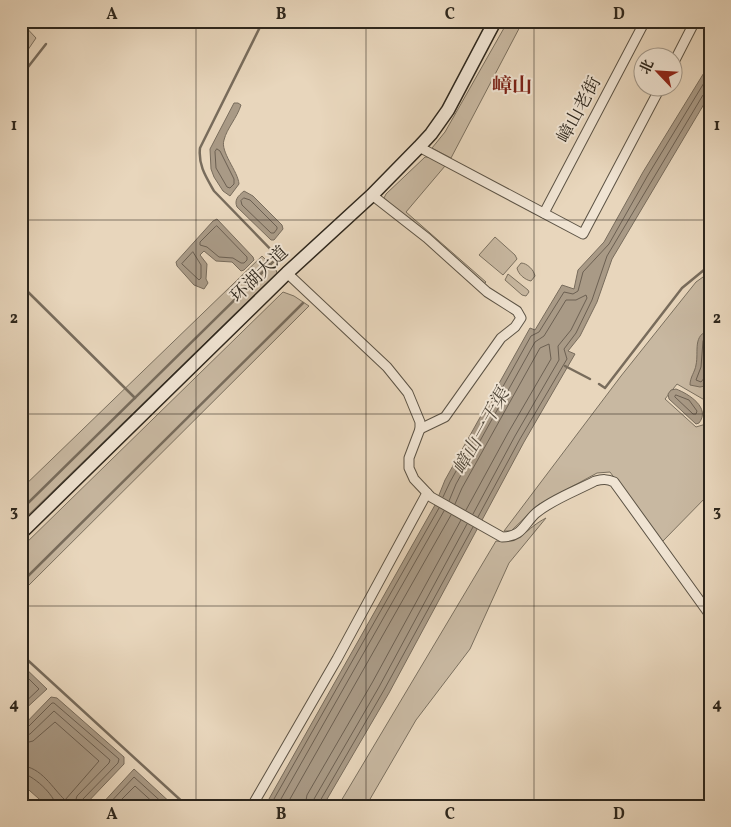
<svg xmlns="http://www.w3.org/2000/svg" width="731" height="827" viewBox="0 0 731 827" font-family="Vollkorn,'Noto Serif SC',serif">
<rect width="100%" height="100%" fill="#e8d6bc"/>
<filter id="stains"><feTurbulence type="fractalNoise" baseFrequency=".004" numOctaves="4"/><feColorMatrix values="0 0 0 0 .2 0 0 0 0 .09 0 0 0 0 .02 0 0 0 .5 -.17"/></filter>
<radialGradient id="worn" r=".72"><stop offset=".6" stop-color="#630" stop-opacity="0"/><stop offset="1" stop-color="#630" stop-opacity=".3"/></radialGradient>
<g fill="#c8b8a1" stroke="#7b705f">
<polygon points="508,21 523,21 451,158 432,148 445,132"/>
<polygon points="21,22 36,38 21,60"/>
<polygon points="425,157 429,157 445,166 406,212 486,282 483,285 384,198 386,194"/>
<polygon points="495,237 515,255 517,259 503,275 479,255"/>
<polygon points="262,256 276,270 277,273 21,522 21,489"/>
<path d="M521 263C527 263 534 270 535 276L531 281C525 280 518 274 517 268Z"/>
<polygon points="710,272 710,399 708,402 677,384 665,399 696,427 706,424 710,425 710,493 662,542 610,472 597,473 538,505 511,531 504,531 621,376 696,282"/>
<polygon points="508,274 528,290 529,292 526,296 522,295 505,280"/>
<polygon points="283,292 294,296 309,306 21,593 21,548"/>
<path d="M546 518 509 563 470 649 416 720 366 806H338L496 541C521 544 526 528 546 518Z"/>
</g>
<g fill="#a99a86" stroke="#786c5c">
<polygon points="710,63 710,94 612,259 597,302 580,336 568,351 575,354 524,442 389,693 323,806 265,806 435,505 445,480 530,328 535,330 562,285 574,289 578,270 604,242 643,172"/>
<path d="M234 103H238L241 105C237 118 227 128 224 140 220 152 238 171 239 184L230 196 223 191 214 177 211 169 210 149Z"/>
<path d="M244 191 253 196 282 225 283 229 274 240H271L237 207C234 200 238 196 244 191Z"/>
<polygon points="217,219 253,257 254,260 244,270 241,271 232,262 216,261 204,251 200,255 207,264 206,279 208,283 204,289 194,285 177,266 176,262 213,221"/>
<path d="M710 330V378L705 386 700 387 690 385C690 377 695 372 696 365 699 351 692 335 710 330Z"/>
<path d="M676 389C689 394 711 408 699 423L696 424 669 399 668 394 671 390Z"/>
<polygon points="21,664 47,689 21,713"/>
<polygon points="51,697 57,698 124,757 124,764 84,806 47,806 21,783 21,728"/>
<polygon points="134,769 174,806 100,806"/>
</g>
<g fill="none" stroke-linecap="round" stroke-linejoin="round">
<g stroke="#6c6052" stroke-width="1">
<polygon points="217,149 220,151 234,179 234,184 230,188 227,187 216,168 215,152"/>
<polygon points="244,198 250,200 277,227 277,229 274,233 271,233 242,205 241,201"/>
<polygon points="217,226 247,257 247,260 244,263 241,263 233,258 219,257 207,247 200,245 200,242 215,227"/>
<polygon points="193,252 201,265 201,278 199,280 182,264"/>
<polyline points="710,336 705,337 703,341 701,367 696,380 701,382 705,377 710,376"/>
<polygon points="676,395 689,400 697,411 696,414 693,414 675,397"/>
<polyline points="443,497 450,482 531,336 539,332 564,292 573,294 578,291 583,272 609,244 648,175 710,73"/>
<polyline points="449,501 456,484 535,342 544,336 566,300 576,300 586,295 587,298 571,330 558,346 559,360 515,436 473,514"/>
<polyline points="455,504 462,488 540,348 549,344 551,359 508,433 466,510"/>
<polyline points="478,517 520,439 567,359 564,349 576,333 592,300 607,256 703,95 710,92"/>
<polyline points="21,671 39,689 21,706"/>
<polyline points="21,731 26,729 52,703 54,703 119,759 118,763 82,800 80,806"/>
<polyline points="21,737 30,734 54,711 110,760 109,763 77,796 74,806"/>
<path d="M21 744 33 741 55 722 99 761 65 800C53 789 41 766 21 766"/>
<path d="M21 773C32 774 55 795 56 806"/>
<polyline points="107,806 134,777 166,806"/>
<polyline points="115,806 135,786 157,806"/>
<polyline points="270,806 439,508"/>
<polyline points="277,806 444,511"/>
<polyline points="286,806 451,515"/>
<polyline points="305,806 307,795 372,683 461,520"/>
<polyline points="312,806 314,799 379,687 467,524"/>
<polyline points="319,806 320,801 384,690 473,527"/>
</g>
<g stroke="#786c5c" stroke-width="2.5">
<polyline points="204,21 207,26"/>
<polyline points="21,76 46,44"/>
<polyline points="21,285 135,398"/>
<polyline points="565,366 590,379"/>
<polyline points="599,384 605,388 682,288 710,265"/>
<path d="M21 510 278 257 214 191C206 177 198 165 200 148L263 21"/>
<polyline points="21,583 303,303"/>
<polyline points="21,654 187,806"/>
<polyline points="21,794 35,806"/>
<polyline points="21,804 23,806"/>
</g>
<g stroke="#5c5345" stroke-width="11">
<g id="street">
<polyline points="674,62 695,21"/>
<polyline points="419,147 583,234 660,88"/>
<polyline points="372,195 427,238 487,292 517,311 521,318 515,327 501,338 445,417 420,429"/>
<polyline points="544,213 645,21"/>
<path d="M287 273 387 367 408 393 420 422V429L409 458V468L414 479 431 497 502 537C522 537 523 525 536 513 553 499 576 491 595 481 603 479 607 479 614 482L710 615"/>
<polyline points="252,806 337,659 427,493"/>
</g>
</g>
<g stroke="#2e271d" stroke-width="15">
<polyline id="secondary" points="21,533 287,273 372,195 419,147 431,134 448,110 495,21"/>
</g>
<use href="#street" stroke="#f0e4d3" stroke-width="9"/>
<use href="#secondary" stroke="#f0e4d3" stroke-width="12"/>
</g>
<path fill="none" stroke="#2e271d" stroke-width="1" stroke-opacity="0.55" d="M196 21V806M366 21V806M534 21V806M21 220H710M21 414H710M21 606H710"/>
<g text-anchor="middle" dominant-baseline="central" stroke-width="4" stroke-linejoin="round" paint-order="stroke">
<g font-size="18" fill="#2e271d" stroke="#f0e4d3">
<text transform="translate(580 110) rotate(-62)">嶂山老街</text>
<text transform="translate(260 275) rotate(-44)">环湖大道</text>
</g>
<g font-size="19" font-style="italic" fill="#534a3c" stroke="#f0e4d3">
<text transform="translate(482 432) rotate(-61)">嶂山一干渠</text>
</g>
<g font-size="20" font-weight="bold" fill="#7a1f14" stroke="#f0e4d3">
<text x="512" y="87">嶂山</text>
</g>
</g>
<rect width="731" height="827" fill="none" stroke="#e8d6bc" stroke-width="55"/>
<g transform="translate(658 72) rotate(295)"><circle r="24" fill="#f0e4d3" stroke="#a2988a"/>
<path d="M0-4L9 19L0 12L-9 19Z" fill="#8f2418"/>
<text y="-8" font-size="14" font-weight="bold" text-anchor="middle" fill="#2e271d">北</text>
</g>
<rect x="28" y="28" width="676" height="772" fill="none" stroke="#2e271d" stroke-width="2"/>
<g font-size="16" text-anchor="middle" font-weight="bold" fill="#2e271d">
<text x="112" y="19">A</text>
<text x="281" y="19">B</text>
<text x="450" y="19">C</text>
<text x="619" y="19">D</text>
<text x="14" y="130">1</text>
<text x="717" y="130">1</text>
<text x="14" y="323">2</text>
<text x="717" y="323">2</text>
<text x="14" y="516">3</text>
<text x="717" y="516">3</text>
<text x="14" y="709">4</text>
<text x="717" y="709">4</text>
<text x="112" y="819">A</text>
<text x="281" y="819">B</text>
<text x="450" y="819">C</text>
<text x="619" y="819">D</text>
</g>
<rect width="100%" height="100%" filter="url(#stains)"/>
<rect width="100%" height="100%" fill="url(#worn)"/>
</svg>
